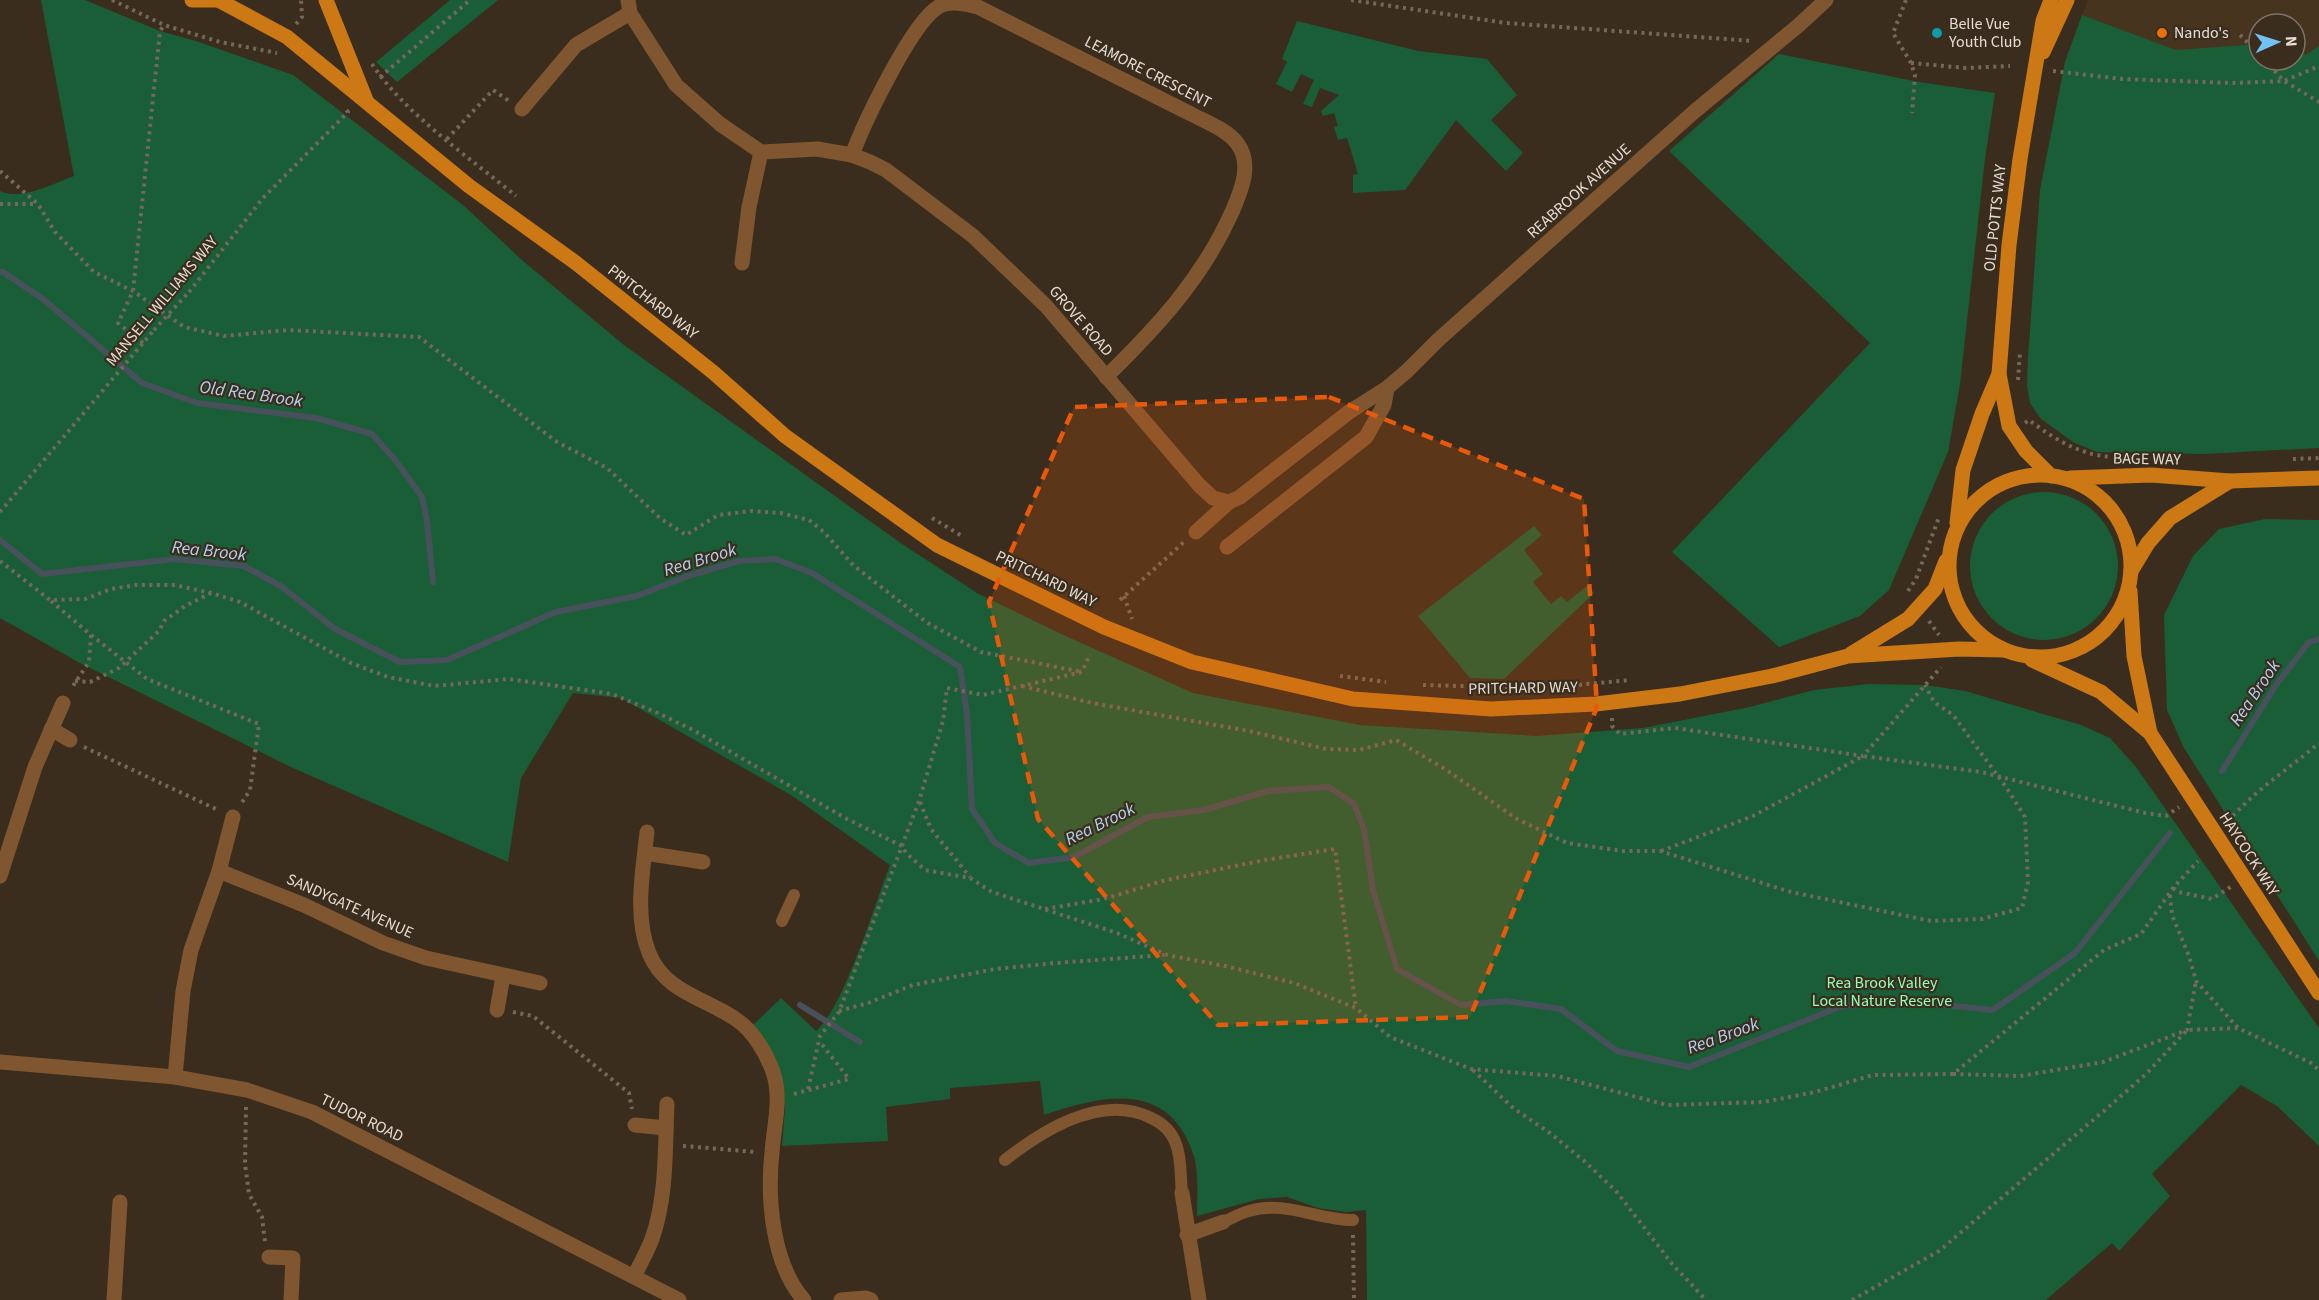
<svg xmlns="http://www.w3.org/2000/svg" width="2319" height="1300" viewBox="0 0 2319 1300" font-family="'Source Sans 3',sans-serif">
<rect width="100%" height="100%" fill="#3a2d1d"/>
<polygon fill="#46341f" points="2088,0 2319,0 2319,46 2305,56 2295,56 2295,24 2259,24 2259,60 2065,62"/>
<g fill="#195e37">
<path d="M41 0H85L160 31 199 42 293 75 463 205 523 261 624 345 902 544 977 593 1059 633 1193 693 1360 725 1537 736 1643 728 1750 707 1814 690 1868 684 1925 685 1965 691 2081 725 2110 738 2136 767 2319 1028V1146L2277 1106 2241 1085 2152 1174 2170 1196 2119 1251 2112 1243 2046 1300H1367L1366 1210 1346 1212 1318 1208 1287 1197 1259 1199 1197 1216C1197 1198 1199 1174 1194 1156 1169 1079 1103 1095 1044 1115L1040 1081 950 1088V1099L886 1107 888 1141 782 1146 785 1108 782 1086 753 1025 781 998 816 1031C844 1008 875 903 890 865L791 795 621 698 573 693 521 778 508 862 293 768 80 663 0 618V191C21 201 52 184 74 176Z"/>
<polygon points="450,0 498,0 397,82 376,62"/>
<polygon points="2082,15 2176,50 2259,44 2259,60 2295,60 2295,43 2305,55 2319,46 2319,448 2203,454 2097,452 2073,442 2041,419 2030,403 2027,385 2028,358 2040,190 2065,62"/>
<polygon points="1297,21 1418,51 1487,59 1517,95 1491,120 1523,153 1506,171 1456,120 1405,190 1353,193 1353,175 1358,174 1347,138 1338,140 1334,127 1338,126 1334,113 1323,116 1321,111 1339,95 1320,88 1312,107 1303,104 1314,80 1301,74 1292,92 1276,84 1287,62 1282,59"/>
<polygon points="1779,54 1919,82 1995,93 1985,159 1960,384 1948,452 1889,590 1860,616 1779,647 1672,552 1870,343 1669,151"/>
<circle cx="2044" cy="566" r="74"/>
<polygon points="2265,519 2319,520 2319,961 2184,748 2167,710 2164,615 2193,556 2219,529"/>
<polygon points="1534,526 1542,535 1524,550 1543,574 1533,582 1551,604 1561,596 1567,602 1588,585 1594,593 1504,679 1470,678 1418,616"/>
</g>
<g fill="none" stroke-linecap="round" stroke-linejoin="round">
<g stroke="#48515b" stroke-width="6">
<polyline points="0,272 3,272 43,299 142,383 197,403 316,418 372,434 396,461 422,497 427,521 433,582"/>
<polyline points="0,540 42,574 175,559 244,566 282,587 335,629 400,662 447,660 556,612 637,596 688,576 739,561 776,559 812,573 960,667 967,714 972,809 995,843 1029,863 1074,857 1148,817 1204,810 1268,791 1329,787 1354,804 1364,829 1373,890 1397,969 1461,1005 1506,1001 1561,1009 1617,1051 1689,1067 1842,1006 1916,1002 1993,1010 2075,953 2170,833"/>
<polyline points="2222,771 2276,685 2309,642 2319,639"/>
<polyline points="800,1005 860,1042"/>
</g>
<g stroke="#74685b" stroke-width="4" stroke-dasharray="3 4.5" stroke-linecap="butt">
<polyline points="112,0 164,25 220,42 277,53"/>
<polyline points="1351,0 1506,23 1753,41"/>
<polyline points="1906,0 1893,33 1911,63 1915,75 1912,113"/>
<polyline points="296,24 302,17 301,0"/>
<polyline points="2240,35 2259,54"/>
<polyline points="2264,60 2284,81 2319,102"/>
<polyline points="1911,63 1966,68 2010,66"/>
<path d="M372 64C404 113 470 158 516 196"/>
<polyline points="2053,71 2122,79 2232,83 2284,81 2319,66"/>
<polyline points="380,77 470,0"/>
<polyline points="447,139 493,90 509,101"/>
<polyline points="0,171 38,204 55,232 94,272 133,291 184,327 224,336 288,330 419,337 557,442 607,468 661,519 686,535 718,515 752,511 781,513 809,520 824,532 853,565 926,622 981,652 1082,672"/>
<polyline points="0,204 37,204"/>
<polyline points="189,292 263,198 348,112 345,109"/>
<polyline points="143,343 118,323 133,291 160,31 164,25"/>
<polyline points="2018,380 2020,352"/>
<path d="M2025 423 2029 420C2054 439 2080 455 2112 457"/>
<polyline points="2293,459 2319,458"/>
<polyline points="0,512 154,330"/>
<polyline points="932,518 962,536"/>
<polyline points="0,561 50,600 85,599 111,589 136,585 175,585 211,593 240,602 351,663 388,677 434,686 509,679 612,694 658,713 693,730 847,819 902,846 906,853 925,870 970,878 992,892 1117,933 1167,955 1225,966 1294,983 1356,1008 1390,1037 1471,1069 1557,1076 1667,1105 1764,1102 1815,1092 1873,1075 1953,1074 2104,950 2141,934 2173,888 2198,861"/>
<polyline points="1908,591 1916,579 1939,517"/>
<polyline points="1124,596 1132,619"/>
<polyline points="1120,600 1184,542"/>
<polyline points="51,601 91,635 89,662 71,689"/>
<polyline points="1929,621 1939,635"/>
<polyline points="91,635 147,679 259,724 250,790 241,804"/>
<polyline points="1340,676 1386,682"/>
<polyline points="75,681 90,682 119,668 159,631 164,621 185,606 211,593"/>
<polyline points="1423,685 1536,688"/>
<polyline points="1022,686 1092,703 1249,731 1326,749 1359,750 1396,740 1445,769 1517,819 1567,843 1623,851 1660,851 1791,892 1931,921 1982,919 2022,908 2028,882 2025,817 2006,787 1953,715 1934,702 1925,685"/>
<polyline points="1564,686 1631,680"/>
<polyline points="1612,718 1612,726 1620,734 1675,728 1863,756 1941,667"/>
<polyline points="84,747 218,810"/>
<polyline points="920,802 931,829 970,877"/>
<path d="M2233 816C2258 788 2290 768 2319 743"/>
<polyline points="1661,851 1753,816 1863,756 1981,772 2145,813 2166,816 2179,807"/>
<polyline points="2173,888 2179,892 2212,899 2232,886"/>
<polyline points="2170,895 2172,915 2189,956 2196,981 2238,1028 2311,1063 2319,1070"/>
<polyline points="1045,909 1104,899 1166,880 1265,860 1335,849 1356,1008"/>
<polyline points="839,1011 868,1003 913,985 995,969 1056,963 1164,955"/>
<polyline points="513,1012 533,1016 629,1093 632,1109"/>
<polyline points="1473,1070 1513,1108 1550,1133 1584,1161 1616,1191 1673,1265 1706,1300"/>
<polyline points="1953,1074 2020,1076 2103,1062 2187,1030 2196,981"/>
<polyline points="808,1089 820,1036 839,1012 919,801 943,721 947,688 983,695 1082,672 1090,654"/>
<polyline points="794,1094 849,1079 820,1042"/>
<polyline points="246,1107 245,1164 249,1194 262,1217 265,1242"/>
<polyline points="683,1146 756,1152"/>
<polyline points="1353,1235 1354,1300"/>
<polyline points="1852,1300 1939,1251 2112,1104 2146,1074 2187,1030 2238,1028"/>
</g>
<g stroke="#7f5630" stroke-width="12">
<polyline points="782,921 794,895"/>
<path d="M1005 1160C1043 1130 1100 1094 1149 1117 1158 1121 1166 1126 1171 1134 1182 1150 1180 1174 1182 1193"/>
<path d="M1223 1222C1231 1219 1240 1213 1249 1211 1284 1200 1318 1220 1353 1220"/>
</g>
<g stroke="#7f5630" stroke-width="15">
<polyline points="628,0 630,13 676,85 720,124 761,152 817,149 852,155 870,162 886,170 973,236 1046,306 1199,485 1213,498 1229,502"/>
<polyline points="522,109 576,45 630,13"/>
<path d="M852 155C864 123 911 24 938 7 950 0 966 4 978 7L1191 114C1206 122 1226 129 1237 143 1253 164 1241 191 1232 212 1202 279 1157 327 1106 377"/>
<polyline points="742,263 749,207 761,152"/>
<polyline points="1196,532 1229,502 1240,497 1349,412 1387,388 1407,371 1438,340 1695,111 1799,25 1826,0"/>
<polyline points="1227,547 1366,437 1384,405 1387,388"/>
<polyline points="51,729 70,740"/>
<path d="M647 832C643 870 634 916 649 953 665 993 706 998 737 1020 753 1031 767 1054 773 1072 782 1098 774 1125 772 1152 767 1198 772 1264 804 1300"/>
<polyline points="645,853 703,862"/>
<polyline points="219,871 304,905 383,943 426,958 540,983"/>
<polyline points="0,876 35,767 63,703"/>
<polyline points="497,1010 503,976"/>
<polyline points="0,1062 175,1077 247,1090 312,1112 679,1300"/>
<polyline points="175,1077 183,991 191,950 219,871 233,817"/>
<polyline points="635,1125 666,1128"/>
<polyline points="1182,1193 1199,1300"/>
<polyline points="1187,1235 1223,1222"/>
<polyline points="269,1257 293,1258 291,1300"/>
<path d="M634 1277C640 1264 647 1252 652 1239 667 1197 665 1148 667 1104"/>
<polyline points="114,1300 120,1202"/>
<polyline points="841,1300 866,1298 871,1300"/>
</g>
<g stroke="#cc7815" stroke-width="15">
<polyline points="192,0 224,0"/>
<polyline points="326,0 366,100"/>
<polyline points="2051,0 2043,21 2020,159 2009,245 1999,374 2009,426 2026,451 2051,476"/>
<polyline points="220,1 287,37 469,186 576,263 714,373 785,436 937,545 1104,627 1192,662 1353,699 1491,709 1596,704 1680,694 1772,676 1848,656 1959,649 2004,650"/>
<polyline points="2043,52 2067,0"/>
<circle cx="2040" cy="566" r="91"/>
<polyline points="2070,478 2151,475 2230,481 2319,478"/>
<polyline points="1957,523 1963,470 1982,414 1999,374"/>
<polyline points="2131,571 2148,543 2170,518 2230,481"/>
<polyline points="2130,591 2134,656 2150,733"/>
<polyline points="1851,654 1908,619 1935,589 1946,561"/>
<polyline points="2032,660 2101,692 2150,733 2319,993"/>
</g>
<polyline stroke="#74685b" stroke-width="4" stroke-dasharray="3 4.5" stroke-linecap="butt" points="154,330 189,292"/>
</g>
<path fill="#e8590c" fill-opacity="0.2" stroke="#e8590c" stroke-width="4.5" stroke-dasharray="12 8" stroke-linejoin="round" d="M1329 397 1584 499 1597 707 1470 1017 1218 1025 1038 819 989 602 1074 407Z"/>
<circle fill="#0f9aa8" stroke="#3a2d1d" stroke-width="2" cx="1937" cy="33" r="6"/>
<circle fill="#e8710a" stroke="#3a2d1d" stroke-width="2" cx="2162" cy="33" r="6"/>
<g text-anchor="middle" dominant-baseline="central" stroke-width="4.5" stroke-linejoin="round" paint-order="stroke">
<g font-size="16" fill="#e5dcd3" stroke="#3a2d1d" text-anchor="start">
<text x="1949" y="24">Belle Vue<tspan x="1949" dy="18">Youth Club</tspan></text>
<text x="2174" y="33">Nando's</text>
</g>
<g font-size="16" fill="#e5dcd3" stroke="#3a2d1d">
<text transform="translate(1148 72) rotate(27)">LEAMORE CRESCENT</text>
<text transform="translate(1579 191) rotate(-42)">REABROOK AVENUE</text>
<text transform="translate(1995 218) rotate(-84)">OLD POTTS WAY</text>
<text transform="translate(162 301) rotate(-50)">MANSELL WILLIAMS WAY</text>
<text transform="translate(653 302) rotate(38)">PRITCHARD WAY</text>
<text transform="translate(1081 321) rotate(49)">GROVE ROAD</text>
<text transform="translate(2147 459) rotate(1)">BAGE WAY</text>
<text transform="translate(1046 579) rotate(26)">PRITCHARD WAY</text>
<text transform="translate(1523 688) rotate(-1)">PRITCHARD WAY</text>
<text transform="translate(2249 854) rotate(57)">HAYCOCK WAY</text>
<text transform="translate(350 906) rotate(24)">SANDYGATE AVENUE</text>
<text transform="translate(362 1118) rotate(26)">TUDOR ROAD</text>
</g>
<g font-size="16" fill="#92feb8" stroke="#3a2d1d">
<text x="1882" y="983">Rea Brook Valley<tspan x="1882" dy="18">Local Nature Reserve</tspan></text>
</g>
<g font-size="18" font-style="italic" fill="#b3d1f1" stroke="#3a2d1d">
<text transform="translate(251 394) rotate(8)">Old Rea Brook</text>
<text transform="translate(209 551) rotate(6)">Rea Brook</text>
<text transform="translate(700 560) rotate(-17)">Rea Brook</text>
<text transform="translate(2255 693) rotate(-56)">Rea Brook</text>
<text transform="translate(1100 824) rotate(-26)">Rea Brook</text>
<text transform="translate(1723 1036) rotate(-20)">Rea Brook</text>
</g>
</g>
<g transform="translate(2277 42) rotate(87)"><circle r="28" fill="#3a2d1d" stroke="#7e7366" stroke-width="1.5"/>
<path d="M0-4.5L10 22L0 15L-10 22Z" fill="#72c1f5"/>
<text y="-9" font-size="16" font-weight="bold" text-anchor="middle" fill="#e5dcd3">N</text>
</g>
</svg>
